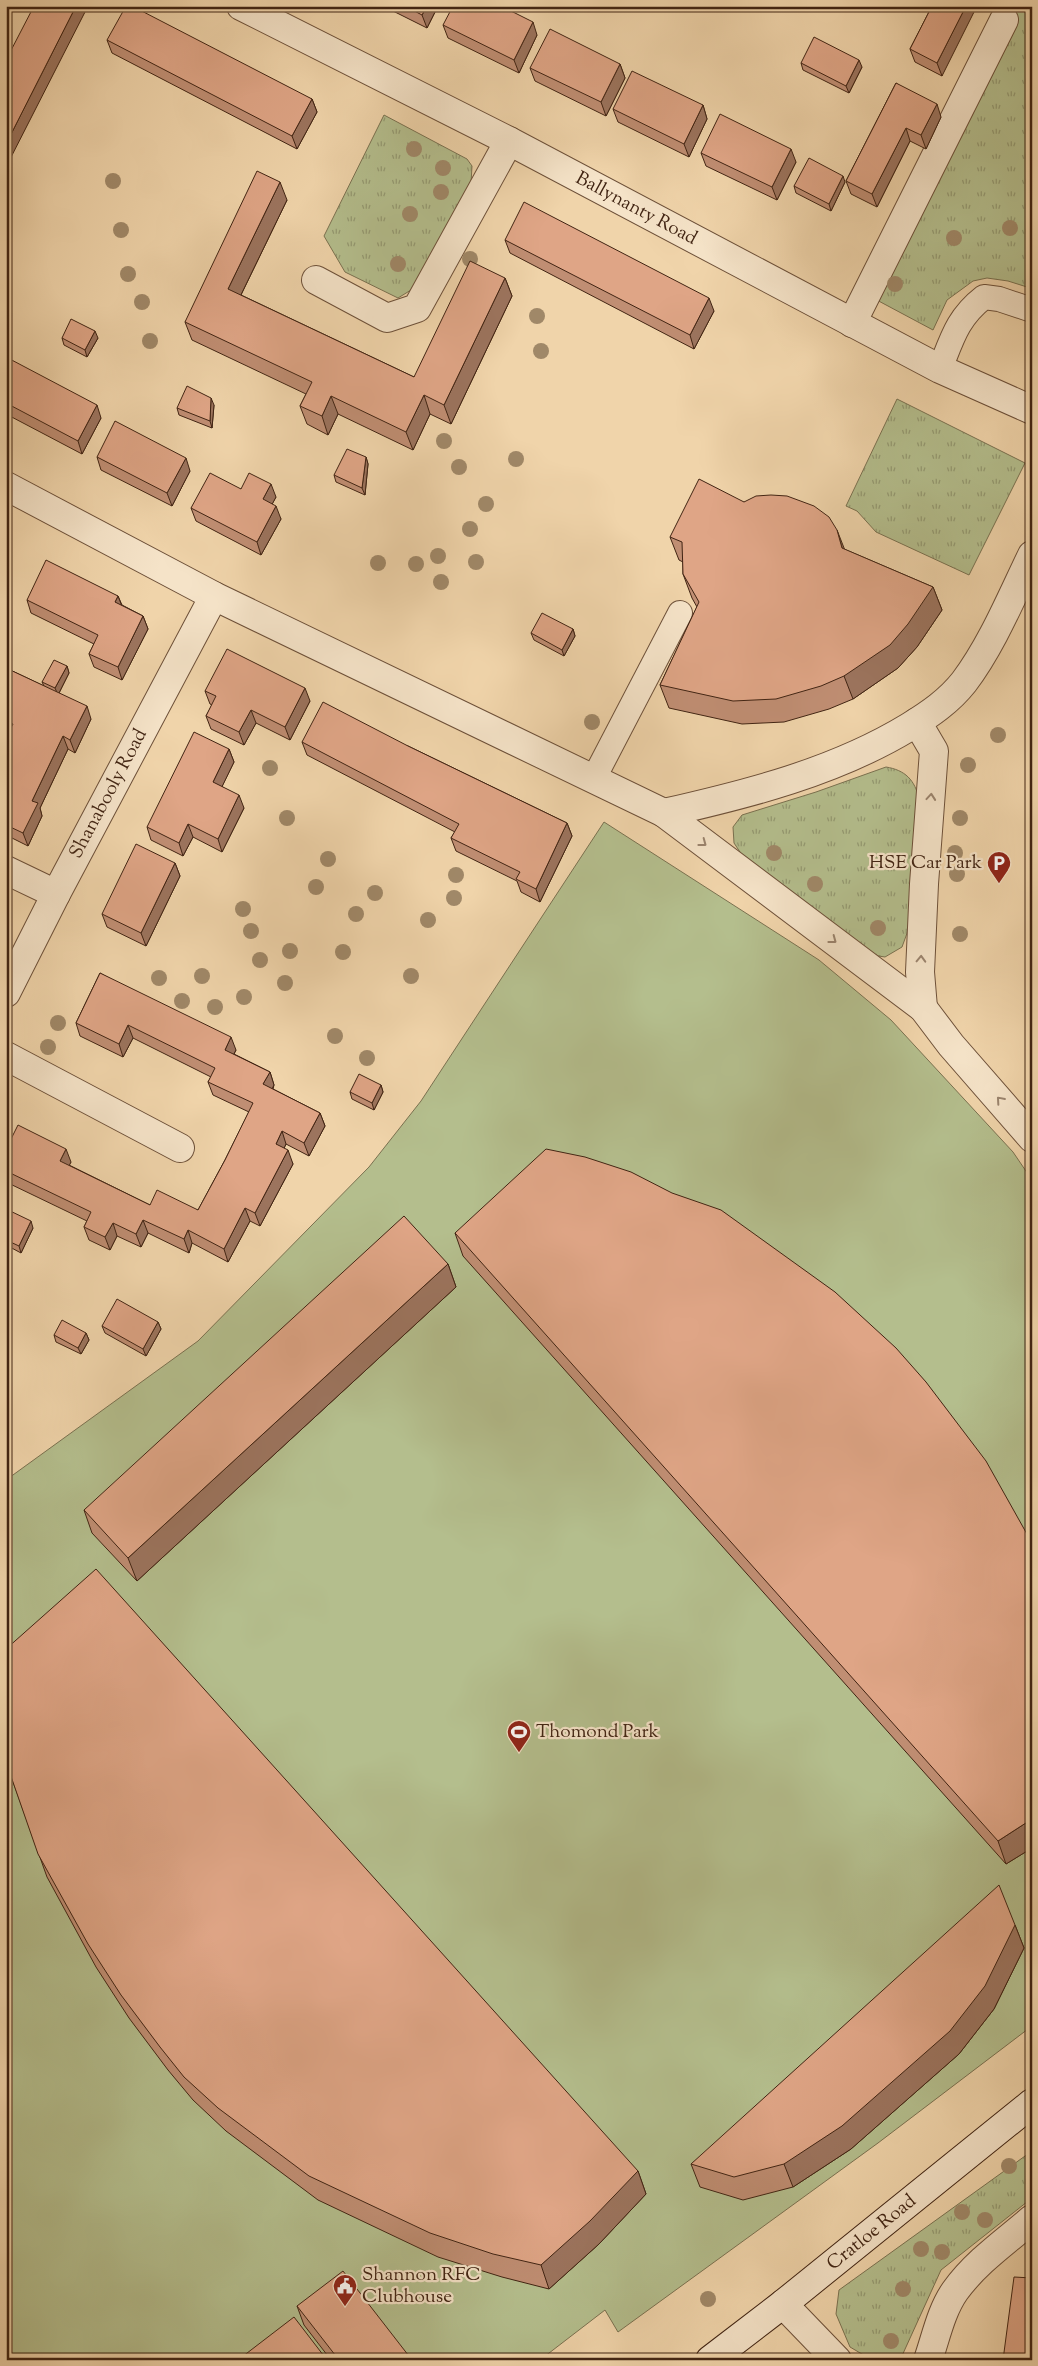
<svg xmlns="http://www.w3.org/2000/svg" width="1038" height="2366" viewBox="0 0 1038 2366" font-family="'Sorts Mill Goudy',serif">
<defs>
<pattern id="grass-tufts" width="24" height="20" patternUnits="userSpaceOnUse" patternTransform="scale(1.25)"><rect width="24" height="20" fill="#b4be8d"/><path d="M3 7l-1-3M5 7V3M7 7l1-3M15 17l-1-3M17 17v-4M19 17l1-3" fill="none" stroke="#949a72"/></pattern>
</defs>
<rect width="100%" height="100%" fill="#f0d4aa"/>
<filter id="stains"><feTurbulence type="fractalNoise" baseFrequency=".004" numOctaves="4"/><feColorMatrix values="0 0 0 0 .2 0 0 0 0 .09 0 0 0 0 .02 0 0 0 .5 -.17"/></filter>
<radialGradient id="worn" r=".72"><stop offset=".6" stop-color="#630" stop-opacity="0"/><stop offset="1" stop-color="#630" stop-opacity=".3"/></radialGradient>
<g fill="url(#grass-tufts)" stroke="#7a7150">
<polygon points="1005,6 1032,6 1032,280 1027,287 1008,281 987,278 973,281 947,300 933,330 873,298 1016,20"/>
<polygon points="384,115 467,159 472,166 471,183 421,278 411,290 398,298 345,272 324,236"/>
<polygon points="897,399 1025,463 969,575 876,532 857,511 846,506"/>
<path d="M886 767C905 770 915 780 919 799L910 925 902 947 885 957 872 955 744 858 734 843 733 827 742 815 816 792Z"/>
<polygon points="1032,2151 1032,2198 941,2270 901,2358 872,2360 850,2347 836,2314 839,2290"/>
</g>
<polygon fill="#b4be8d" stroke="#7a7150" points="604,822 819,960 891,1020 1013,1152 1032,1180 1032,2026 878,2143 618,2332 605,2310 540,2360 6,2360 6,1480 198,1341 369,1167 421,1101"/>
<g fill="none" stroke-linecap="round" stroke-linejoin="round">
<g stroke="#6d5039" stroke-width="26">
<g id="service">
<path d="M940 369C952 339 957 318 984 297L999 299 1032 310"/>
<polyline points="593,780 680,613"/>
</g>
</g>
<g stroke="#6d5039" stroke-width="30">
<g id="minor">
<polyline points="241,6 509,141 940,369 1032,410"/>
<polyline points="316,280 387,318 417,308 509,141"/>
<polyline points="852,323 1004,20"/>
<path d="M6 486 214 596 664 813C748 794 835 772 909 727 930 714 949 701 964 682 992 645 1012 596 1032 555"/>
<polyline points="917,722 934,751 924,884 920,972 923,1008"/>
<polyline points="664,813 923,1008 951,1045 1032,1138"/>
<polyline points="6,870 56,894"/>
<polyline points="6,993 56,894 214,596"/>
<polyline points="6,1056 180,1148"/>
<polyline points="783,2304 837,2360"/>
<path d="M928 2360C936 2337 941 2311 955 2291 976 2262 1005 2242 1032 2219"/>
</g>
</g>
<g stroke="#412413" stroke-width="30">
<polyline id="secondary" points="710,2360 783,2304 1032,2103"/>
</g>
<use href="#service" stroke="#f5e3c8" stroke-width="24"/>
<use href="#minor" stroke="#f5e3c8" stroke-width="28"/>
<use href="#secondary" stroke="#f5e3c8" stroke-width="28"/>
</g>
<g fill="#a08868">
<circle cx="414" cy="149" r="8"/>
<circle cx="443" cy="168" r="8"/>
<circle cx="113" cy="181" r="8"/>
<circle cx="441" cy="192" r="8"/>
<circle cx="410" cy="214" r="8"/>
<circle cx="1010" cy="228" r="8"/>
<circle cx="121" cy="230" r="8"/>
<circle cx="954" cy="238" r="8"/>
<circle cx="470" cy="259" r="8"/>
<circle cx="398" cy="264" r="8"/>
<circle cx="128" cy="274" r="8"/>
<circle cx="895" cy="284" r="8"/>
<circle cx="142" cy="302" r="8"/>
<circle cx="537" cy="316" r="8"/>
<circle cx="150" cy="341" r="8"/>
<circle cx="541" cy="351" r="8"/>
<circle cx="444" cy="441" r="8"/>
<circle cx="516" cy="459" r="8"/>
<circle cx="459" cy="467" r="8"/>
<circle cx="486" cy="504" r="8"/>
<circle cx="470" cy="529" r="8"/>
<circle cx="438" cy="556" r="8"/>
<circle cx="476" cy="562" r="8"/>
<circle cx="378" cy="563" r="8"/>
<circle cx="416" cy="564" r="8"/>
<circle cx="441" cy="582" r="8"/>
<circle cx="592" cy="722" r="8"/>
<circle cx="998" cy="735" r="8"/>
<circle cx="968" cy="765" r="8"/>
<circle cx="270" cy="768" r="8"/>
<circle cx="287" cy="818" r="8"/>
<circle cx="960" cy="818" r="8"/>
<circle cx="774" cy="853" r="8"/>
<circle cx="955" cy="853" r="8"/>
<circle cx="328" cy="859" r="8"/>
<circle cx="957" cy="874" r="8"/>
<circle cx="456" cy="875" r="8"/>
<circle cx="815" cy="884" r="8"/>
<circle cx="316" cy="887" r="8"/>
<circle cx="375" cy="893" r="8"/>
<circle cx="454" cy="898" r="8"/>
<circle cx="243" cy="909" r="8"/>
<circle cx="356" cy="914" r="8"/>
<circle cx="428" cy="920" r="8"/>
<circle cx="878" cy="928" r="8"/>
<circle cx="251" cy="931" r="8"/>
<circle cx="960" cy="934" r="8"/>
<circle cx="290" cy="951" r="8"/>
<circle cx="343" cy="952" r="8"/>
<circle cx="260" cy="960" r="8"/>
<circle cx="202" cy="976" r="8"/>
<circle cx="411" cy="976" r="8"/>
<circle cx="159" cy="978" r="8"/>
<circle cx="285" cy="983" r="8"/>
<circle cx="244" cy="997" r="8"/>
<circle cx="182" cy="1001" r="8"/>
<circle cx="215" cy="1007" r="8"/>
<circle cx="58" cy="1023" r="8"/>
<circle cx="335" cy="1036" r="8"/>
<circle cx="48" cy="1047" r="8"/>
<circle cx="367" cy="1058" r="8"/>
<circle cx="1009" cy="2166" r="8"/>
<circle cx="962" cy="2212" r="8"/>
<circle cx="985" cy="2220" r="8"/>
<circle cx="921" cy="2249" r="8"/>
<circle cx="942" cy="2252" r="8"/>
<circle cx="903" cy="2289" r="8"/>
<circle cx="708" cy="2299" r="8"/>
<circle cx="891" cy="2341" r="8"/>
</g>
<g fill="#c08e73" stroke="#412413">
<polygon points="383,6 438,6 427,28"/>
<polygon points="932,6 942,76 915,62 910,49"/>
<polygon points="443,25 537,35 519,73 448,38"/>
<polygon points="107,40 312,99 317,112 297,149 112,53"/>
<polygon points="801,63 862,67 849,93 803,70"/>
<polygon points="620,64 625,78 606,116 535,81 530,68"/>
<polygon points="896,83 941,117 926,149 910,141 877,207 851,194 846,181"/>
<polygon points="703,105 707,119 689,157 618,122 613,109"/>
<polygon points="701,153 796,162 777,200 706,166"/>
<polygon points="845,182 831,211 796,193 794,186"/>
<polygon points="287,200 241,295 414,377 505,278 512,296 451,424 430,414 413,450 338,414 328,435 307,424 300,406 306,394 192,340 185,322"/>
<polygon points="505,240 714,311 694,349 510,253"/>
<polygon points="62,338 98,338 87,357 64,345"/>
<polygon points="6,357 101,418 82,454 6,414"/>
<polygon points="214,405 212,428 179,415 177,408"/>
<polygon points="97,457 190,471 172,506 101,470"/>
<polygon points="366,457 368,464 365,495 336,482 334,475"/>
<polygon points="241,489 276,497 272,504 281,519 261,555 196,521 191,508"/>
<polygon points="744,502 844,549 933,587 942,610 917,647 898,668 853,699 829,709 784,722 742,724 669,708 660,685 697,607 692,598 683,574 683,562 679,560 670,537"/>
<polygon points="118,596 122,605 143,616 148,629 122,680 94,667 89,654 94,644 31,613 27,600"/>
<polygon points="573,629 575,636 564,656 534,640 531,633"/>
<polygon points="67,666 69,673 59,693 91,719 75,753 68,749 40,808 42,816 28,846 6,835 6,737 8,733 6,732 6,668 44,686 42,682"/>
<polygon points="205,691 310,701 290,740 256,723 244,745 211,729 206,716 212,705 210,704"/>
<polygon points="302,742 408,746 567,823 572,836 540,902 521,892 517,881 456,851 451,838 455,832 307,755"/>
<polygon points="229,749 234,762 222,786 244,808 222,852 193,837 183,856 151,840 147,827"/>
<polygon points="175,863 180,876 146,946 107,927 102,914"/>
<polygon points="100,973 236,1050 234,1054 270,1072 274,1085 273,1089 320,1113 325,1126 309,1156 286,1144 284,1148 293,1164 260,1226 250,1221 228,1262 192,1243 189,1253 148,1233 141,1247 117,1236 110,1250 89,1240 84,1227 87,1221 6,1182 6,1149 71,1162 69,1165 150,1205 198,1210 225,1160 249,1112 213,1095 208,1082 211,1077 133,1038 123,1057 80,1036 76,1023"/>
<polygon points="381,1085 383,1092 374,1110 352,1099 350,1092"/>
<polygon points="6,1209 33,1228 21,1253 8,1246 9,1255 6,1261"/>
<polygon points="455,1233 1032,1543 1032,1848 1006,1864 463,1256"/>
<polygon points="448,1264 456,1287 137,1581 92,1533 84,1510"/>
<polygon points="158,1322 161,1329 146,1356 105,1333 102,1326"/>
<polygon points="86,1333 89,1340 81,1354 56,1342 54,1335"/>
<polygon points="6,1762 638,2171 646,2194 599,2244 549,2289 502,2277 438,2257 318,2200 226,2131 193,2100 168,2070 129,2018 96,1967 47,1877"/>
<polygon points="1015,1925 1024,1948 994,2009 959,2054 851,2149 793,2187 743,2200 700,2187 691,2164"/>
<polygon points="297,2306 412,2360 331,2360 304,2325"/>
</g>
<g fill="#9c745e" stroke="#412413">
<polygon points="76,6 82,6 85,12 6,167 6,144"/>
<polygon points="427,6 438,6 427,28 422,15"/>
<polygon points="966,6 977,6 942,76 937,63"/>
<polygon points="533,22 537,35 519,73 514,60"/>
<polygon points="859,60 862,67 849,93 846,86"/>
<polygon points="620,64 625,78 606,116 601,102"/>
<polygon points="312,99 317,112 297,149 292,136"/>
<polygon points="937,104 941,117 926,149 921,135"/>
<polygon points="703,105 707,119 689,157 684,144"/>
<polygon points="906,128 910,141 877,207 872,194"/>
<polygon points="791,149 796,162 777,200 772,187"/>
<polygon points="843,176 845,182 831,211 829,204"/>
<polygon points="280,182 287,200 235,307 228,289"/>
<polygon points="505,278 512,296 451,424 444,405"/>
<polygon points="709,298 714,311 694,349 690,335"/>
<polygon points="95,331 98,338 87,357 85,350"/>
<polygon points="424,395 430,414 413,450 406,432"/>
<polygon points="331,396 338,414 328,435 322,416"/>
<polygon points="211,398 214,405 212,428 210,421"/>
<polygon points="97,405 101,418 82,454 78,441"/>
<polygon points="366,457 368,464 365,495 362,488"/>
<polygon points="186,458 190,471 172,506 167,493"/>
<polygon points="271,484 276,497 268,512 263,499"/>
<polygon points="276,506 281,519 261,555 257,542"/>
<polygon points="837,530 846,553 842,548"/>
<polygon points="933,587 942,610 917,647 898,668 853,699 844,676"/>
<polygon points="118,596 123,609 115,602"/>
<polygon points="143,616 148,629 122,680 118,667"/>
<polygon points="573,629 575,636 564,656 562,650"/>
<polygon points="67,666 69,673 58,695 55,688"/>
<polygon points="305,688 310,701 290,740 285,727"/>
<polygon points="87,706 91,719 75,753 70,740"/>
<polygon points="251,710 256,723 244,745 239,732"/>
<polygon points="63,736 68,749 40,808 42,816 28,846 23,833 32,801"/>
<polygon points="229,749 234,762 218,795 213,782"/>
<polygon points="239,795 244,808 222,852 218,839"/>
<polygon points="567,823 572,836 540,902 536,889"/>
<polygon points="188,824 193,837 183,856 179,843"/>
<polygon points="175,863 180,876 146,946 141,933"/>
<polygon points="128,1025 133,1038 123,1057 119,1044"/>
<polygon points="231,1037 236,1050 229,1063 225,1050"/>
<polygon points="270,1072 274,1085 268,1097 263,1084"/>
<polygon points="381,1085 383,1092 374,1110 372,1103"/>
<polygon points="320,1113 325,1126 309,1156 304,1143"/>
<polygon points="282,1131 286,1144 280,1157 276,1144"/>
<polygon points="66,1149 71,1162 65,1174 60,1161"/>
<polygon points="288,1150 293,1164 260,1226 255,1213"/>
<polygon points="245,1208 250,1221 228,1262 224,1249"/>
<polygon points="143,1220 148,1233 141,1247 136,1234"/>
<polygon points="31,1221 33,1228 21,1253 19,1246"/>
<polygon points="113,1223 117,1236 110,1250 105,1237"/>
<polygon points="188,1230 192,1243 189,1253 184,1239"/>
<polygon points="6,1240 8,1246 9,1255 6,1261"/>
<polygon points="448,1264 456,1287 137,1581 128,1558"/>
<polygon points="158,1322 161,1329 146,1356 143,1349"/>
<polygon points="86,1333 89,1340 81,1354 78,1348"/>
<polygon points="1032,1819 1032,1848 1006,1864 998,1841"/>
<polygon points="1015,1925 1024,1948 994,2009 959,2054 851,2149 793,2187 784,2164"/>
<polygon points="638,2171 646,2194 599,2244 549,2289 541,2265"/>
</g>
<g fill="#dfa586" stroke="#412413">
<polygon points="34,6 76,6 6,144 6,60"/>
<polygon points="126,6 132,6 312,99 292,136 107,40"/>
<polygon points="405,6 427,6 422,15"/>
<polygon points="453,6 501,6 533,22 514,60 443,25"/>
<polygon points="932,6 966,6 937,63 910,49"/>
<polygon points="550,29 620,64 601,102 530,68"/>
<polygon points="814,37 859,60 846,86 801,63"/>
<polygon points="632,71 703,105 684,144 613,109"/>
<polygon points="896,83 937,104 921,135 906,128 872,194 846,181"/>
<polygon points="720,114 791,149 772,187 701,153"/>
<polygon points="809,158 843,176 829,204 794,186"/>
<polygon points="257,171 280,182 228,289 414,377 470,261 505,278 444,405 424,395 406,432 331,396 322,416 300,406 312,382 185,322"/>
<polygon points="524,202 709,298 690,335 505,240"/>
<polygon points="71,319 95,331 85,350 62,338"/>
<polygon points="6,357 97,405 78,441 6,403"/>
<polygon points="187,386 211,398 210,421 177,408"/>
<polygon points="115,421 186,458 167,493 97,457"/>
<polygon points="347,449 366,457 362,488 334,475"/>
<polygon points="210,473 241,489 249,473 271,484 263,499 276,506 257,542 191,508"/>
<polygon points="699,479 744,502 756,496 771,495 787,496 814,506 829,517 837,530 842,548 933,587 908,624 890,645 844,676 821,686 776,699 733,701 660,685 699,602 683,574 682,542 670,537"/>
<polygon points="46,560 118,596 115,602 143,616 118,667 89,654 98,635 27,600"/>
<polygon points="542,613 573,629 562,650 531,633"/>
<polygon points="227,649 305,688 285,727 251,710 239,732 206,716 216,696 205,691"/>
<polygon points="54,660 67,666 55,688 42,682"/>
<polygon points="6,668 87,706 70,740 63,736 32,801 38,803 23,833 6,825 6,737 13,724 6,721"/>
<polygon points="323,702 408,746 567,823 536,889 516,879 520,872 451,838 459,824 302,742"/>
<polygon points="194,732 229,749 213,782 239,795 218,839 188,824 179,843 147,827"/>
<polygon points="136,844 175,863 141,933 102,914"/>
<polygon points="100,973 231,1037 225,1050 270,1072 263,1084 320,1113 304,1143 282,1131 276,1144 288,1150 255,1213 245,1208 224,1249 188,1230 184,1239 143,1220 136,1234 113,1223 105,1237 84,1227 91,1212 6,1171 6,1149 18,1125 66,1149 60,1161 150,1205 157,1190 198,1210 225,1160 253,1103 208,1082 215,1068 128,1025 119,1044 76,1023"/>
<polygon points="359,1074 381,1085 372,1103 350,1092"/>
<polygon points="546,1149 585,1157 631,1172 672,1193 721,1210 835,1292 896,1348 926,1382 986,1461 1032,1543 1032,1819 998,1841 455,1233"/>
<polygon points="6,1209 31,1221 19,1246 6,1240"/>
<polygon points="404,1216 448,1264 128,1558 84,1510"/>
<polygon points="117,1299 158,1322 143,1349 102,1326"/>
<polygon points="62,1320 86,1333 78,1348 54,1335"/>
<polygon points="96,1569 638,2171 590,2221 541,2265 493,2254 430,2233 309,2176 218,2108 184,2077 160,2047 121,1995 88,1944 38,1854 6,1762 6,1649"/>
<polygon points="999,1885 1015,1925 985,1986 950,2031 842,2126 784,2164 734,2177 691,2164"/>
<polygon points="343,2271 412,2360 339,2360 297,2306"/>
<polygon points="1014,2277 1032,2278 1032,2360 1003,2360"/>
<polygon points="294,2317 327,2360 238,2360"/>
</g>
<defs><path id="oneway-chevron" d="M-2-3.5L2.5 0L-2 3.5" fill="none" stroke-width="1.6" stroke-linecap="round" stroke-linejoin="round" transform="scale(1.25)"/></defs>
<g stroke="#9b846e">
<use href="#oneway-chevron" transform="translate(931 797) rotate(-85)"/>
<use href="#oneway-chevron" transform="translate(703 843) rotate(37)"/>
<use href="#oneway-chevron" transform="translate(833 940) rotate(37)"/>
<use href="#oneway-chevron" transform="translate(921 959) rotate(-88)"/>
<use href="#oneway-chevron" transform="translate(1000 1100) rotate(-131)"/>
</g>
<defs>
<g id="parking-pin" transform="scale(1.25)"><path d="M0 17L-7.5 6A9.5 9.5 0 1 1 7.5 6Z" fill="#8f2418" stroke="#f5e3c8"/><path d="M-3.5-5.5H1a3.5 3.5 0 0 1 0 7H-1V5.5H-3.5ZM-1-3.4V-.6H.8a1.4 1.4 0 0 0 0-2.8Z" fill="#fff"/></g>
<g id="stadium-pin" transform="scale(1.25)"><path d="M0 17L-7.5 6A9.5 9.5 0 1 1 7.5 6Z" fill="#8f2418" stroke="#f5e3c8"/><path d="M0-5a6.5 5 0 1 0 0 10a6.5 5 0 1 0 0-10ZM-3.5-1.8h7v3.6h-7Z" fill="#fff"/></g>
<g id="civic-pin" transform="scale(1.25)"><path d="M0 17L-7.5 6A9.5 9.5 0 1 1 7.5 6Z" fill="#8f2418" stroke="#f5e3c8"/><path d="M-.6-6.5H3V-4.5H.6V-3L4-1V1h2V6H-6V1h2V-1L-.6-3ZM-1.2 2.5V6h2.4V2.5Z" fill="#fff"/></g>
</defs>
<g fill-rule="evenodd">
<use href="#parking-pin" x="999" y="863"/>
<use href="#stadium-pin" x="519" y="1732"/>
<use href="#civic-pin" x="345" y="2286"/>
</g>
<g text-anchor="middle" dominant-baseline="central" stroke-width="4.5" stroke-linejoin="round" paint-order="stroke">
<g font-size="19" fill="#412413" stroke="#f5e3c8">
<text transform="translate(636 209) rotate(28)">Ballynanty Road</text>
<text transform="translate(109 794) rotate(-62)">Shanabooly Road</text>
<text transform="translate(872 2233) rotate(-39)">Cratloe Road</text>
</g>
<g font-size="19" fill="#412413" stroke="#f5e3c8" text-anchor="start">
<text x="982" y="863" text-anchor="end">HSE Car Park</text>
<text x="536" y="1732">Thomond Park</text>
<text x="362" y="2275">Shannon RFC<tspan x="362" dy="22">Clubhouse</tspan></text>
</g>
</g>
<rect width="1038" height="2366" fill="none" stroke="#f0d4aa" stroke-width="25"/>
<rect x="8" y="8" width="1023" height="2351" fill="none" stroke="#412413" stroke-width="2.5"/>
<rect x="12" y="12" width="1013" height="2341" fill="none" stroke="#412413"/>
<rect width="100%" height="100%" filter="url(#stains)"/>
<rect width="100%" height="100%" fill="url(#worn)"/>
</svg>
